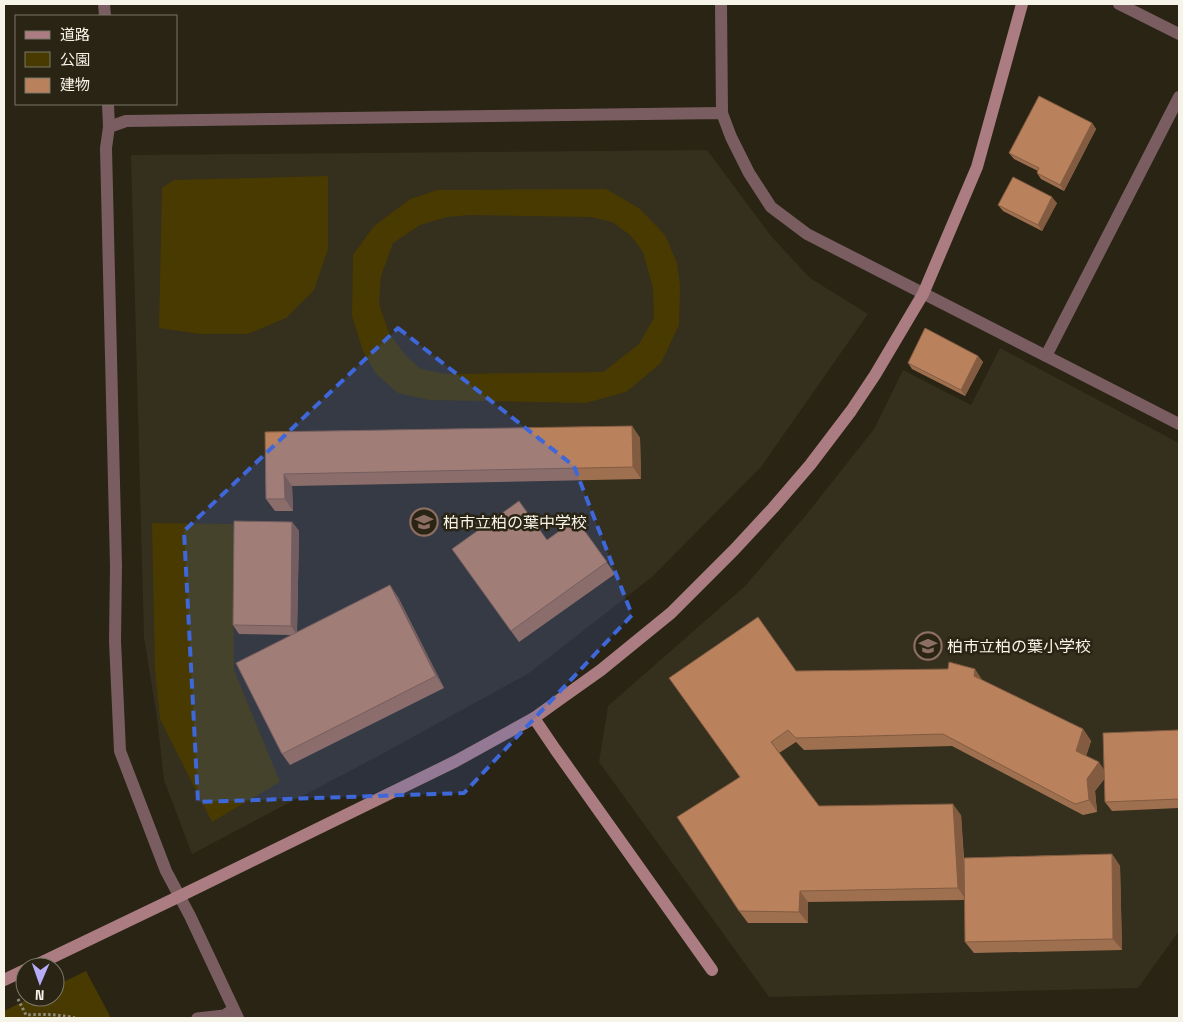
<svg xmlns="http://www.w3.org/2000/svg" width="1183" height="1022" viewBox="0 0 1183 1022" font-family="'Space Grotesk','Noto Sans JP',sans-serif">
<rect width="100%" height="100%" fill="#292413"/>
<g fill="#352f1e">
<polygon points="707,150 771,236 810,278 868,314 761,467 652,577 529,673 382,754 192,854 164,780 157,718 144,637 131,155"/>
<polygon points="1000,348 1179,443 1179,931 1138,988 769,997 599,762 608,706 745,586 806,515 874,429 903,370 971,405"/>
</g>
<g fill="#483a00" fill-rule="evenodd">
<polygon points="328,176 328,249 314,290 286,318 248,334 200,334 159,328 162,188 174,180"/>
<path d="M606 189 639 208 665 235 677 263 680 286 679 325 661 363 626 392 586 403 429 400 398 393 376 374 363 351 352 316 353 255 374 226 410 199 437 190ZM470 215 591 217 612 222 630 235 643 252 653 288 654 318 639 344 603 372 447 374 421 369 406 356 389 333 379 304 381 276 393 243 420 225 447 217Z"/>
<polygon points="152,523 233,524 234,670 280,782 212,822 160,719 155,670"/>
<polygon points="86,971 111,1018 4,1018 4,1011 32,997 55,997 55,986"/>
</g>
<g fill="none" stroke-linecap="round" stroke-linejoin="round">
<path stroke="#8e8a7c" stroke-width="3" stroke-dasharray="2.5 2.5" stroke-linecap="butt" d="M18 999 26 1015C43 1014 58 1014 75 1018"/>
<polyline stroke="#7a5d60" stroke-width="11" points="197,1018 224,1015 233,1009"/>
<g stroke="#7a5d60" stroke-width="12">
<polyline points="104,4 105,16"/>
<polyline points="721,4 722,113"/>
<polyline points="1119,4 1179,34"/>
<polyline points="1179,97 1046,356 1179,424"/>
<polyline points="108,104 109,127"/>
<polyline points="238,1018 190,916 166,871 120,751 115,641 116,566 106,148 109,127 126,121 722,113 731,137 749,173 771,207 807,234 1046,356"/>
</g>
<g stroke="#ab7d82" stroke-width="12">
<polyline points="534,718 555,749 712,970"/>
<polyline points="32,967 180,896 456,761 534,718 559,700 601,670 671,613 734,550 773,508 810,465 851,411 875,375 923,294 977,167 1022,4"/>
<polyline points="4,980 25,970"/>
</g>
</g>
<g fill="#9f7050">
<polygon points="1092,123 1096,129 1064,191 1041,179 1037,173 1038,171 1014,159 1009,153"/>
<polygon points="1057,203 1042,231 1003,211 998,205"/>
<polygon points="978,356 983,362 965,396 912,369 908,363"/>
<polygon points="632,426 640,438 641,479 292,486 293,511 275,511 266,499 265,432"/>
<polygon points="576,519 615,574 519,642 452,549 547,540"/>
<polygon points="292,522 299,531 297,632 398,597 444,688 290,765 282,754 291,635 239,634 233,625"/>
<polygon points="796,671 982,680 1083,729 1091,741 1086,756 1104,770 1179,730 1179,808 1112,811 1105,802 1105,778 1095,791 1097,812 1083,815 952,746 804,750 796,742 779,753 819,806 961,815 964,858 1112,854 1120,866 1122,950 974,953 965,942 965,900 808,902 808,923 748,923 739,911 740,777"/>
</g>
<g fill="#825b41">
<polygon points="1092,123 1096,129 1064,191 1060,185"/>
<polygon points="1052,197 1057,203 1042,231 1038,225"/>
<polygon points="978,356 983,362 965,396 961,390"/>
<polygon points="632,426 640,438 641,479 633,467"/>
<polygon points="284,474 292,486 293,511 285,499"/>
<polygon points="292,522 299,531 297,635 291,626"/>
<polygon points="390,585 398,597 444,688 436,676"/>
<polygon points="975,669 983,681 974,676"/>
<polygon points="1083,729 1091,741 1084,763 1076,751"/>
<polygon points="1099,762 1107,774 1095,791 1097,812 1089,800 1087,779"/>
<polygon points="953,804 961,815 966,900 958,888"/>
<polygon points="1112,854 1120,866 1122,950 1113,939"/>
<polygon points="800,891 808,902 808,923 799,912"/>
</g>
<g fill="#b9825d" stroke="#825b41">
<polygon points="1039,96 1092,123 1060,185 1037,173 1039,168 1009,153"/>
<polygon points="1013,177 1052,197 1038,225 998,205"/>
<polygon points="925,328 978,356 961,390 908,363"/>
<polygon points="632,426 633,467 284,474 285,499 266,499 265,432"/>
<polygon points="519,501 547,540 576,519 607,562 511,631 452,549"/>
<polygon points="234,521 292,522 291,626 233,625"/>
<polygon points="390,585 436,676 282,754 236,663"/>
<polygon points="758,617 796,671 948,669 949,662 975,669 974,676 1083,729 1076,751 1099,762 1087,779 1089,800 1075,804 943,734 796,738 788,730 771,742 819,806 953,804 958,888 800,891 799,912 739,911 677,817 740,777 669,678"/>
<polygon points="1179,730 1179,799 1105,802 1103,733"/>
<polygon points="1112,854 1113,939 965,942 964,858"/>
</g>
<path fill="#3e67da" fill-opacity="0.2" stroke="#3e67da" stroke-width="4" stroke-dasharray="10 6" stroke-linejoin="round" d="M398 328 574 466 632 615 464 793 198 802 184 531Z"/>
<defs>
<g id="school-ring" transform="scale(1.4375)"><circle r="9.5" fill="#292413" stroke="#8d6e63" stroke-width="1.5"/><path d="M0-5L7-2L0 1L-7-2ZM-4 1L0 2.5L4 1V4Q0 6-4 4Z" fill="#8d6e63"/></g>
</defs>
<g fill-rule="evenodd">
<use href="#school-ring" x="424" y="522"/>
<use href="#school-ring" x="928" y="646"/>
</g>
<g text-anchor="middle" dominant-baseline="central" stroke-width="5" stroke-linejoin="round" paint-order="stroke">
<g font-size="16" fill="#f6f3e8" stroke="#292413" text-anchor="start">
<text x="443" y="522">柏市立柏の葉中学校</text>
<text x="947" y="646">柏市立柏の葉小学校</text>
</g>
</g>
<rect width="1183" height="1022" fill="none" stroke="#f6f3e8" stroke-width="10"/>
<rect x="15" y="15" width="162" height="90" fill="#292413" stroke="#7b7768"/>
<rect x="25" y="31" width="25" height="8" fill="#ab7d82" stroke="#7b7768"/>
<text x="60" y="40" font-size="15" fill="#f6f3e8">道路</text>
<rect x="25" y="52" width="25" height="15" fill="#483a00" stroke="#7b7768"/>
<text x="60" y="65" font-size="15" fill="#f6f3e8">公園</text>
<rect x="25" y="78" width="25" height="15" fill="#b9825d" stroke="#7b7768"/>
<text x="60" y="90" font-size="15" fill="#f6f3e8">建物</text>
<g transform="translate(40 982) rotate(182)"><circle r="24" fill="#292413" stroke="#7b7768"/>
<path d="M0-4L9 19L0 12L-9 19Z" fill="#b6acf8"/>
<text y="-8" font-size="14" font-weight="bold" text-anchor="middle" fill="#f6f3e8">N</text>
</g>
</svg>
